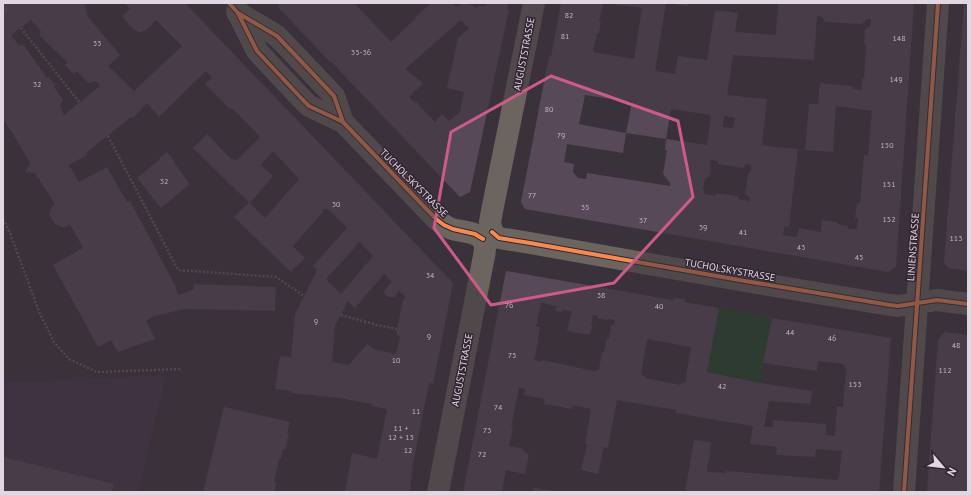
<svg xmlns="http://www.w3.org/2000/svg" width="971" height="495" viewBox="0 0 971 495" font-family="'PT Sans',sans-serif">
<rect width="100%" height="100%" fill="#3a323a"/>
<polygon fill="#473549" points="166,375 138,492 3,492 3,383"/>
<polygon fill="#1e4724" points="719,308 772,318 760,383 707,372"/>
<g fill="#584959" fill-rule="evenodd">
<path d="M3 3H85L86 12 89 18 120 55 108 66 134 91 182 46 156 20 145 31 139 32 133 29 122 16 130 9 125 3H185L453 283 433 384 429 383 413 464 410 492H345L352 453 377 459 387 409 371 406 372 404 339 398 291 393V391L275 389 280 356 291 357 295 314 317 270 313 266 347 228 328 209 322 210 323 212 293 246 305 258 291 272 234 217 249 202 265 218 299 179 273 151 261 165 273 176 250 203 237 191 193 148 207 134 231 159 237 160 260 137 232 108 230 109 205 84 212 78 206 71 159 117 147 103 133 118 131 117 86 153 87 155 69 165 79 182 107 167 127 202 130 201 176 287 175 288 179 295 194 289V284L276 287 275 311 185 309 154 316 146 321 155 339 118 352 111 340 98 347 53 265 83 248 70 224 64 228 55 224 49 214 52 206 55 204 35 173 28 172 27 173H25L30 163 13 134 3 119ZM31 20 41 31 39 35 67 62 65 65 74 74 76 71 89 83 96 81 100 86 64 115 60 106 63 100 54 87 56 86 49 77 47 78 23 44 19 46 11 35ZM359 241 373 256 341 294 326 279 351 252ZM384 274 392 282 385 289 384 293 388 297H394L399 291 404 295 405 299 403 300 396 335 400 336 396 353 392 355 391 353 374 349 367 344 349 365 332 362 335 326 348 301 355 308Z"/>
<path d="M276 3H354L391 42 416 18 415 17 432 3H452L456 7 462 4H468L472 5 476 8 479 6H485V3H508L507 10H509L470 192 460 197 338 69V68L332 62 331 63 278 7 280 6ZM461 20 469 29 458 38 447 88 464 92 460 112 449 121 442 114 435 122 416 102 415 103 409 97 423 83 405 69Z"/>
<path d="M561 3H603L599 22H601L599 33H597L593 52 634 59 642 8 610 4V3H666L655 71 675 74 678 56 707 60 715 10 738 13 735 32 776 35 778 3H914L896 267 888 272 525 209 521 202 549 56 551 57ZM817 16 822 17 825 22 862 24 866 19H871L870 26 865 29 864 43 866 46 864 79 863 78 861 87 863 88 859 90 852 89 853 86 820 83 818 104H809L805 150 833 152 836 106 872 111 868 156 864 155 860 203H857L855 218H858L857 229H848L847 226 838 224 837 222 822 220 821 232 799 228 797 237 783 235 785 226 789 227 798 149 775 147V152V147L762 145 767 99 727 95 733 55 814 60ZM585 95 632 102 626 133 589 126 579 124ZM671 109 711 115 707 145 666 139 665 150H667L663 174 670 183V186L587 173 586 179 578 178 573 172 574 164 564 162 567 144 623 153 626 133 666 139ZM724 116 735 118 733 128 723 127ZM711 160 718 161V164L743 168 746 164 751 165V171L748 175 745 194 750 198 749 201 738 199V196L716 193 715 196 705 194 703 188 705 179 710 176 711 169 710 166Z"/>
<polygon points="674,3 689,3 688,6 674,4"/>
<polygon points="964,3 968,3 968,271 949,268 944,263"/>
<polygon points="167,152 175,162 174,163 190,184 161,208 137,178 160,159 159,158"/>
<path d="M506 271 673 300 674 298 685 299 684 302 719 308 707 372 760 383 813 391 810 404 769 401 764 427H773V420L826 424V435L835 436 837 406 843 407 846 369 843 364 818 361 817 371 763 363 772 318 891 338 879 492H685L694 440 711 442 709 462H708L707 472 726 473V471L837 480 839 477 842 451 816 449 815 457 776 455 777 447 750 444 753 426 699 417 676 413V410L617 400 608 448 604 447 598 474 581 470 587 444H585L591 409 573 405 572 409 544 404 545 399 524 395 525 389 519 388 511 428H513L509 446 521 448 529 455 525 474 506 470 502 492H463ZM541 303 557 306 555 311 562 312 564 310 572 311 567 331 590 335 593 325H591L593 315 598 316 597 318 608 320V319L615 320 613 326 611 325 609 339 607 338 604 352 602 353 599 369 594 371 542 360 541 362 534 360 539 339H538L540 327H536ZM647 339 691 347 685 383 682 382 681 385 645 378V376L641 375Z"/>
<polygon points="944,332 968,335 968,492 927,492 938,340"/>
<polygon points="224,407 290,422 287,433 289,433 285,450 283,449 281,459 279,459 274,482 276,482 275,492 203,492"/>
<polygon points="3,457 114,484 112,492 3,492"/>
<polygon points="534,488 554,491 554,492 533,492"/>
</g>
<g fill="none" stroke-linecap="round" stroke-linejoin="round">
<g stroke="#6b6563" stroke-width="2.5" stroke-dasharray="2 2" stroke-linecap="butt">
<polyline points="3,6 7,11"/>
<polyline points="21,28 79,102"/>
<polyline points="108,136 178,270 276,277 304,296"/>
<polyline points="3,219 10,233 40,314 54,342 69,359 97,372 182,369"/>
<polyline points="341,315 377,325 397,329"/>
</g>
<g stroke="#6c655f" stroke-width="22">
<polyline points="534,3 492,211 490,222 492,232 499,238 530,243 745,281 890,305 898,306 937,300 968,304"/>
<polyline points="237,12 277,36 298,58 334,96 343,122"/>
<path d="M238 13 257 51 302 99 309 106 343 122 436 219C441 223 446 227 452 229 465 233 485 231 485 248 485 253 484 257 483 261L438 492"/>
<polyline points="904,492 938,3"/>
</g>
<g stroke="#322433" stroke-width="6">
<g id="cycleway">
<polyline points="229,3 238,13 277,36 298,58 334,96 343,122"/>
<polyline points="238,13 257,51 302,99 309,106 343,122 436,219 444,225 453,229 475,234 483,239"/>
<polyline points="492,232 499,238 530,243 745,281 890,305 898,306 937,300 968,304"/>
<polyline points="904,492 938,3"/>
</g>
</g>
<use href="#cycleway" stroke="#f68b52" stroke-width="4"/>
</g>
<path d="M0 0H971V495H0ZM551 76 678 121 693 197 614 283 491 305 434 228 451 132Z" fill="#3a323a" fill-opacity=".55" fill-rule="evenodd"/>
<path fill="none" stroke="#cd5b8a" stroke-width="3" stroke-linejoin="round" d="M551 76 678 121 693 197 614 283 491 305 434 228 451 132Z"/>
<g text-anchor="middle" dominant-baseline="central" stroke-width="3" stroke-linejoin="round" paint-order="stroke">
<g font-size="8" fill="#bfb4bf">
<text x="569" y="15">82</text>
<text x="565" y="36">81</text>
<text x="899" y="38">148</text>
<text x="97" y="43">33</text>
<text x="361" y="52">35-36</text>
<text x="896" y="79">149</text>
<text x="37" y="84">32</text>
<text x="549" y="109">80</text>
<text x="561" y="135">79</text>
<text x="887" y="145">150</text>
<text x="164" y="181">32</text>
<text x="889" y="184">151</text>
<text x="532" y="195">77</text>
<text x="336" y="204">30</text>
<text x="585" y="207">35</text>
<text x="889" y="219">152</text>
<text x="643" y="220">37</text>
<text x="703" y="227">39</text>
<text x="743" y="232">41</text>
<text x="956" y="238">113</text>
<text x="801" y="247">43</text>
<text x="859" y="257">45</text>
<text x="430" y="275">34</text>
<text x="601" y="295">38</text>
<text x="509" y="305">76</text>
<text x="659" y="306">40</text>
<text x="316" y="321">9</text>
<text x="790" y="332">44</text>
<text x="429" y="336">9</text>
<text x="832" y="338">46</text>
<text x="956" y="345">48</text>
<text x="512" y="355">75</text>
<text x="396" y="360">10</text>
<text x="945" y="370">112</text>
<text x="855" y="384">153</text>
<text x="722" y="386">42</text>
<text x="498" y="407">74</text>
<text x="416" y="411">11</text>
<text x="401" y="428">11 +<tspan x="401" dy="9">12 + 13</tspan></text>
<text x="487" y="430">73</text>
<text x="408" y="450">12</text>
<text x="482" y="454">72</text>
</g>
<g font-size="10" fill="#e1d7e1" stroke="#322433">
<text transform="translate(524 54) rotate(-79)">AUGUSTSTRASSE</text>
<text transform="translate(414 183) rotate(45)">TUCHOLSKYSTRASSE</text>
<text transform="translate(913 247) rotate(-86)">LINIENSTRASSE</text>
<text transform="translate(730 270) rotate(10)">TUCHOLSKYSTRASSE</text>
<text transform="translate(462 370) rotate(-79)">AUGUSTSTRASSE</text>
</g>
</g>
<rect width="971" height="495" fill="none" stroke="#e1d7e1" stroke-width="8"/>
<g transform="translate(943 467) rotate(118)" stroke="#322433" stroke-width="3" paint-order="stroke">
<path d="M0-3L7 15L0 10L-7 15Z" fill="#e1d7e1"/>
<text y="-6" font-size="11" font-weight="bold" text-anchor="middle" fill="#e1d7e1">N</text>
</g>
</svg>
